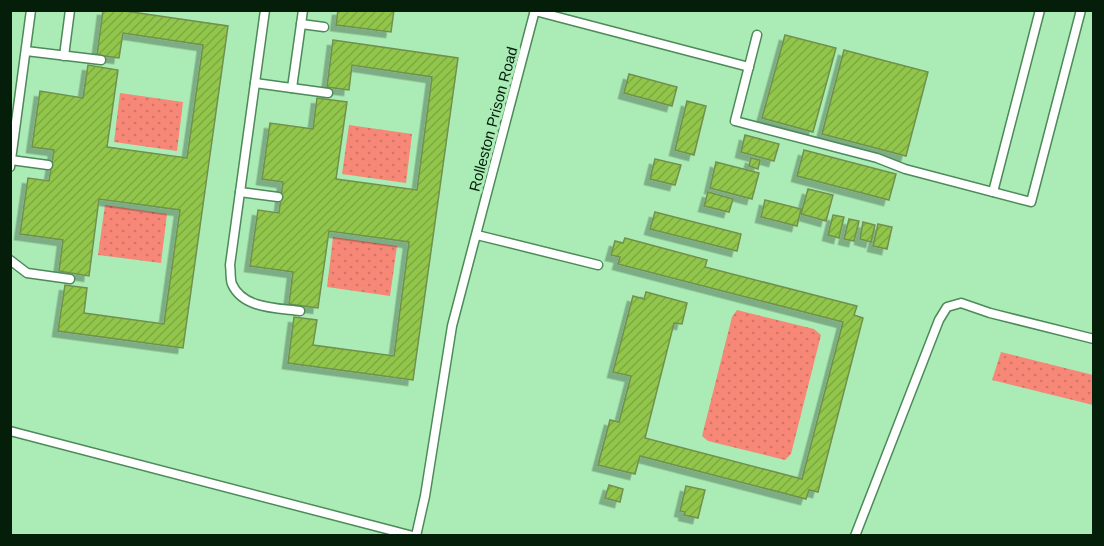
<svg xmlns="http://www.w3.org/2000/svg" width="1104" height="546" viewBox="0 0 1104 546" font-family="Helvetica,sans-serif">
<defs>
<pattern id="grass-dots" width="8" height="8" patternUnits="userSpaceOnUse" patternTransform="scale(1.5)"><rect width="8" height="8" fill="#f78777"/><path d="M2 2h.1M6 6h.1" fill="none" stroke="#d27466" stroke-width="1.8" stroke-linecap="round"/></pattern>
<pattern id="building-hatch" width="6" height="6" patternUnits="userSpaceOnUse" patternTransform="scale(1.5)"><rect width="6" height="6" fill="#91c64c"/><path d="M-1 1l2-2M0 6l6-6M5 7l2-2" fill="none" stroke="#7baa41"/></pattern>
<filter id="shadow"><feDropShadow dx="-5.5" dy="5.5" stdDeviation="0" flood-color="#0004"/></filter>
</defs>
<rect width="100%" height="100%" fill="#abecb6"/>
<g fill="url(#grass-dots)">
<polygon points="120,93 183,102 177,151 114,142"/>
<polygon points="349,125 412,134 406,183 342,174"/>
<polygon points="105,205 167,214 161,263 98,255"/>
<polygon points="333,237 397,246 390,296 327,287"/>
<polygon points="737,310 814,329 821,335 791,454 785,460 708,441 702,436 732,317"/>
<polygon points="1001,352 1093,375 1093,405 992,380"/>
</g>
<g fill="url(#building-hatch)" stroke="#71904e" stroke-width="1.5" filter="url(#shadow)">
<polygon points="103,10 118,10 228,26 183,348 58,331 65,285 87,288 84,313 164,324 180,210 99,199 89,276 59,271 63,240 20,234 28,178 49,181 54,150 32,147 40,91 83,98 88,65 118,70 107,147 187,158 203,45 123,33 119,58 97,55"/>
<polygon points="338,10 394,10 391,32 336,25"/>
<polygon points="785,35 836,48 813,132 762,118"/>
<polygon points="333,40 458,58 413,380 288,363 294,317 317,320 313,345 394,356 409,242 329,231 318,308 289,304 293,272 250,266 258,210 279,213 283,182 262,179 270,123 313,129 317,98 347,102 336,179 417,190 432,77 352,65 349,90 327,87"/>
<polygon points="844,50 928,72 906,156 822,134"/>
<polygon points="629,74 677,87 672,106 624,93"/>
<polygon points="687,101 706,106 694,155 675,150"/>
<polygon points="745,135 779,144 774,161 741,152"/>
<polygon points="804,150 896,174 889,200 797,176"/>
<polygon points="751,158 760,160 758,169 749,166"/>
<polygon points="655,159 681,165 675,185 650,179"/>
<polygon points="716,162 759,173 752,199 710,188"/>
<polygon points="808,189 833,195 826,221 801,214"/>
<polygon points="708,192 733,199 729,212 704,206"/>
<polygon points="765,200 801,209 797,226 761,217"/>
<polygon points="655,212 741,234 737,251 650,229"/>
<polygon points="833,215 844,217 839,238 828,235"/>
<polygon points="849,219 859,221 854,241 844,239"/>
<polygon points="863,222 875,225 871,242 860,239"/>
<polygon points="878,224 892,227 887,249 873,246"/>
<polygon points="625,238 707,260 705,267 857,306 854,315 863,318 818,492 809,490 806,499 640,456 635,474 598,465 610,420 619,422 631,376 613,372 633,296 644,299 646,292 687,303 682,324 674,323 645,438 802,479 843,322 618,264 620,257 611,255 615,241 623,243"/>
<polygon points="609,485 623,489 620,502 605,498"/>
<polygon points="686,486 705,490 698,518 684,515 685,512 680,511"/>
</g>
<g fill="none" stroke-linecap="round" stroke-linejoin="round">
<g stroke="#4c8a59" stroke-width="11">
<g id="lane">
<path d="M265 10 230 265C231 271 230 279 232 284 243 309 277 308 300 311"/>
<polyline points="535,11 749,67"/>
<polyline points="301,24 324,27"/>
<polyline points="757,35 735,121 877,158 905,169 1031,202 1081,10"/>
<polyline points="26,51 101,60"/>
<polyline points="64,56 70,10"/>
<polyline points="255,83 328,93"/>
<polyline points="292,88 303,10"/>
<polyline points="11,160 48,165"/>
<polyline points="10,167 31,10"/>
<polyline points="240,192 278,197"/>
<polyline points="993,192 1040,10"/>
<polyline points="477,235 598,265"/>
<polyline points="10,260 27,273 70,279"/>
<polyline points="10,431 413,536"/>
<polyline points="416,536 425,496 452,326 535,10"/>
<polyline points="855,536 939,320 947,307 961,303 990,313 1094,339"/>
</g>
</g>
<use href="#lane" stroke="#fff" stroke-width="8"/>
</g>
<g text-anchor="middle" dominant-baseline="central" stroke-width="6" stroke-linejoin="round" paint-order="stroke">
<g font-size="15" fill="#041e0a" stroke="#abecb6">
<text transform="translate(493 119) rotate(-75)">Rolleston Prison Road</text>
</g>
</g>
<rect width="1104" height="546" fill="none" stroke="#041e0a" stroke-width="24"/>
</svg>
